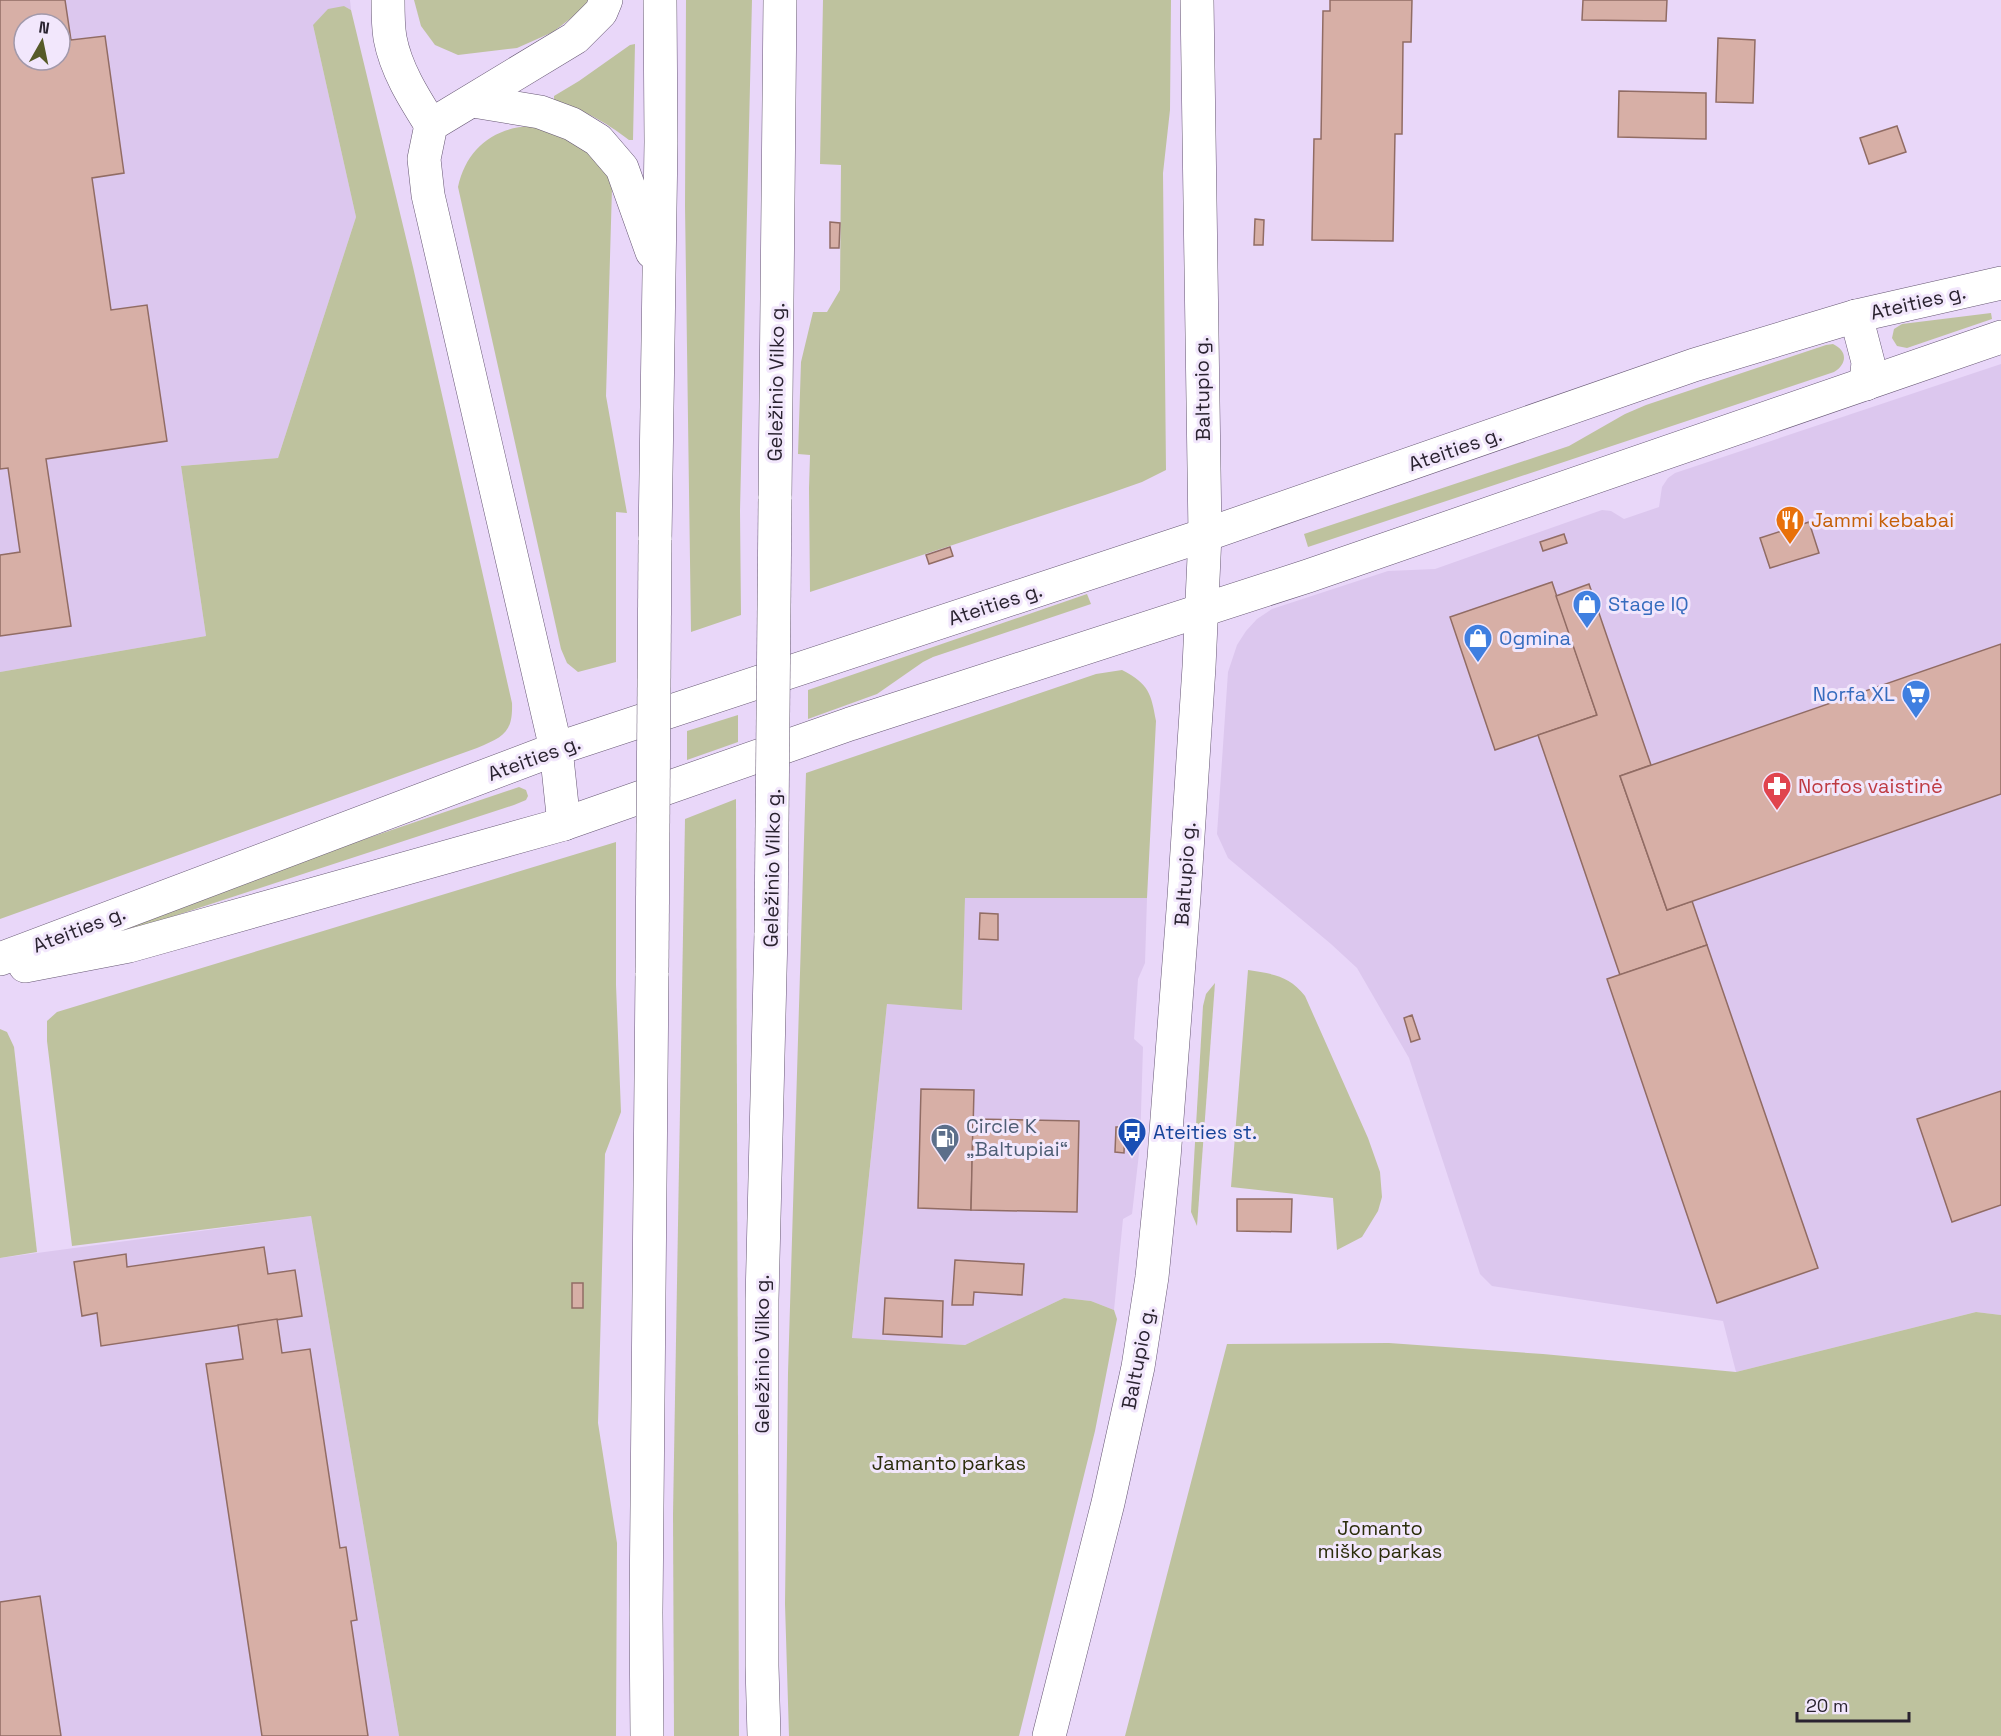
<svg xmlns="http://www.w3.org/2000/svg" width="2001" height="1736" viewBox="0 0 2001 1736" font-family="'Space Grotesk',sans-serif">
<rect width="100%" height="100%" fill="#e9d7f9"/>
<g fill="#dcc7ee" fill-rule="evenodd">
<path d="M0 0H350L351 10 344 6 313 25 356 217 278 458 181 466 206 636 0 672ZM24 24H60V60H24Z"/>
<polygon points="2001,364 2001,1315 1976,1312 1736,1372 1723,1321 1492,1286 1480,1274 1409,1058 1357,968 1331,944 1228,858 1217,834 1228,672 1237,645 1246,631 1257,619 1272,609 1388,571 1435,569 1602,510 1611,511 1624,519 1659,507 1662,487 1668,478 1675,473"/>
<polygon points="965,898 1147,898 1145,963 1138,979 1134,1039 1143,1047 1140,1145 1132,1214 1123,1219 1114,1310 1091,1301 1064,1298 965,1345 852,1339 887,1004 962,1009"/>
<polygon points="311,1216 399,1736 0,1736 0,1258"/>
</g>
<g fill="#bec29e">
<polygon points="414,0 589,0 579,12 553,32 517,48 458,55 435,45 421,26"/>
<polygon points="686,0 752,0 740,511 741,615 691,632 685,206"/>
<polygon points="823,0 1171,0 1170,110 1163,173 1166,470 1142,482 1105,495 810,592 809,488 810,455 798,454 801,362 813,312 827,312 840,290 841,165 820,164"/>
<path d="M344 6 351 10 413 267 512 703C513 733 503 737 477 748L0 919V672L206 636 181 466 278 458 356 217 313 25 328 9Z"/>
<path d="M635 44 633 140H629C604 121 584 110 554 101V96L579 81 630 45Z"/>
<path d="M530 126 550 130 575 142 606 168 612 188 606 396 627 513 616 512V662L578 672 567 663 561 649 458 187C466 150 492 128 530 126Z"/>
<polygon points="1991,313 1992,319 1907,348 1897,346 1892,338 1894,329 1902,324"/>
<path d="M1833 344C1848 351 1847 364 1834 372L1308 547 1304 534 1569 446 1625 414 1646 405 1826 345Z"/>
<polygon points="1087,594 1091,604 933,657 923,662 877,694 808,719 808,690"/>
<path d="M1122 670C1149 684 1151 693 1156 721L1147 898H965L962 1010 887 1004 852 1338 965 1345 1064 1298 1091 1301 1114 1310 1117 1319 1095 1431 1019 1736H789L785 1604 788 1373 806 773 1096 674Z"/>
<polygon points="738,715 738,742 687,760 687,731"/>
<polygon points="519,787 526,790 528,796 526,800 514,805 52,956 51,945"/>
<polygon points="736,799 739,1736 674,1736 673,1515 685,819"/>
<polygon points="616,842 616,985 621,1112 605,1154 598,1423 617,1543 616,1736 399,1736 311,1216 72,1246 47,1041 47,1021 57,1012"/>
<path d="M1248 970C1272 974 1289 975 1305 996L1368 1138 1380 1172 1382 1197 1378 1211 1362 1237 1337 1250 1333 1198 1231 1187Z"/>
<polygon points="1215,983 1197,1226 1191,1212 1192,1194 1203,1006 1206,994"/>
<polygon points="0,1029 7,1032 14,1047 37,1252 0,1258"/>
<polygon points="1976,1312 2001,1315 2001,1736 1125,1736 1227,1344 1389,1343 1543,1354 1736,1372"/>
</g>
<g fill="#d7afa6" stroke="#916c64" stroke-width="1.5" fill-rule="evenodd">
<path d="M0 0H65L71 40 105 36 124 173 92 178 111 310 147 305 167 441 46 459 71 626 0 636V555L20 552 8 468 0 469ZM24 24H60V60H24Z"/>
<polygon points="1330,0 1412,0 1411,42 1403,42 1402,134 1395,134 1393,241 1312,240 1314,139 1321,139 1323,11 1330,11"/>
<polygon points="1583,0 1667,0 1666,21 1582,20"/>
<polygon points="1718,38 1755,40 1753,103 1716,102"/>
<polygon points="1619,91 1706,93 1706,139 1618,137"/>
<polygon points="1897,126 1906,152 1869,164 1860,138"/>
<polygon points="1255,219 1264,220 1263,245 1254,245"/>
<polygon points="830,222 840,223 839,248 830,248"/>
<polygon points="1809,522 1819,553 1770,568 1760,538"/>
<polygon points="1564,534 1567,543 1543,551 1540,542"/>
<polygon points="950,547 953,556 929,564 926,555"/>
<polygon points="1552,582 1597,715 1495,750 1450,617"/>
<polygon points="1589,584 1651,765 1620,776 1667,910 1692,901 1707,945 1620,975 1538,735 1597,715 1556,596"/>
<polygon points="2001,644 2001,794 1667,910 1620,776"/>
<polygon points="980,913 998,914 998,940 979,939"/>
<polygon points="1707,945 1818,1268 1717,1303 1607,979"/>
<polygon points="1412,1015 1420,1039 1411,1042 1404,1018"/>
<polygon points="921,1089 974,1090 971,1210 918,1208"/>
<polygon points="2001,1091 2001,1205 1952,1222 1917,1119"/>
<polygon points="973,1119 1079,1121 1077,1212 971,1210"/>
<polygon points="1116,1127 1125,1127 1124,1153 1115,1152"/>
<polygon points="1237,1199 1292,1199 1291,1232 1237,1231"/>
<polygon points="264,1247 268,1274 295,1270 302,1316 101,1346 97,1313 82,1316 74,1262 126,1254 127,1267"/>
<polygon points="955,1260 1024,1264 1022,1295 974,1292 973,1305 952,1305"/>
<rect x="572" y="1283" width="11" height="25"/>
<polygon points="885,1298 943,1301 942,1337 883,1334"/>
<polygon points="277,1319 282,1353 310,1349 340,1548 346,1547 357,1620 351,1621 368,1736 262,1736 206,1364 243,1359 238,1325"/>
<polygon points="40,1596 61,1736 0,1736 0,1602"/>
</g>
<g fill="none" stroke-linecap="round" stroke-linejoin="round">
<g stroke="#665773" stroke-width="34">
<path id="street" d="M388 0C388 12 388 26 390 38 396 70 414 98 431 125"/>
</g>
<g stroke="#665773" stroke-width="34">
<polyline id="secondary" points="1049,1736 1108,1503 1138,1367 1152,1277 1164,1158 1184,897 1199,667 1205,535 1197,0"/>
</g>
<g stroke="#665773" stroke-width="34">
<g id="primary">
<polyline points="1856,316 1868,362 1866,384"/>
<polyline points="556,749 564,824"/>
<polyline points="0,959 556,749 1205,535 1694,365 1856,316 2001,283"/>
<polyline points="25,966 129,946 564,824 850,724 1308,576 2001,337"/>
</g>
</g>
<g stroke="#665773" stroke-width="34">
<g id="highway">
<polyline points="473,101 540,112 572,124 598,140 622,168 652,252"/>
<polyline points="775,499 780,0"/>
<polyline points="655,540 661,142 660,0"/>
<polyline points="556,749 428,195 424,159 431,125 575,38 601,12 606,0"/>
<polyline points="647,1736 646,1613 652,973"/>
<polyline points="764,1736 762,1666 762,1300 771,933"/>
</g>
</g>
<use href="#street" stroke="#fff" stroke-width="33"/>
<use href="#secondary" stroke="#fff" stroke-width="33"/>
<use href="#primary" stroke="#fff" stroke-width="33"/>
<use href="#highway" stroke="#fff" stroke-width="33"/>
<g stroke="#665773" stroke-width="34" stroke-linecap="butt">
<g id="highway-bridge">
<polyline points="771,933 775,499"/>
<polyline points="652,973 655,540"/>
</g>
</g>
<use href="#highway-bridge" stroke="#fff" stroke-width="33"/>
</g>
<defs>
<g id="restaurant-pin" transform="scale(1.5)"><path d="M0 17L-7.5 6A9.5 9.5 0 1 1 7.5 6Z" fill="#e8710a" stroke="#f2e7fc"/><path d="M-5-6h1v4h1v-4h1v4h1v-4h1v5L-1.5 .5V6h-2V.5L-5-1ZM5-6V6H3V1.5H1.5Q1.5-4 5-6Z" fill="#fff"/></g>
<g id="shop-pin" transform="scale(1.5)"><path d="M0 17L-7.5 6A9.5 9.5 0 1 1 7.5 6Z" fill="#3f7fe0" stroke="#f2e7fc"/><path d="M-5-2.5h2.3a2.7 3.5 0 0 1 5.4 0H5L5.5 6h-11ZM-1.5-2.5h3a1.5 2.3 0 0 0-3 0Z" fill="#fff"/></g>
<g id="supermarket-pin" transform="scale(1.5)"><path d="M0 17L-7.5 6A9.5 9.5 0 1 1 7.5 6Z" fill="#3f7fe0" stroke="#f2e7fc"/><path d="M-6-5.5h2.5l.6 2H6L4.5 2H-2.5L-4.4-4H-6ZM-1.5 3.2a1.3 1.3 0 1 0 .1 0ZM3 3.2a1.3 1.3 0 1 0 .1 0Z" fill="#fff"/></g>
<g id="pharmacy-pin" transform="scale(1.5)"><path d="M0 17L-7.5 6A9.5 9.5 0 1 1 7.5 6Z" fill="#e0444e" stroke="#f2e7fc"/><path d="M-2-6h4v4h4v4h-4v4h-4v-4h-4v-4h4Z" fill="#fff"/></g>
<g id="bus-pin" transform="scale(1.5)"><path d="M0 17L-7.5 6A9.5 9.5 0 1 1 7.5 6Z" fill="#1a4fb4" stroke="#f2e7fc"/><path d="M-5-6H5V4H4V6H2V4H-2V6H-4V4H-5ZM-3.5-4V0h7V-4ZM-3.5 1.2v1.5H-2V1.2ZM2 1.2v1.5H3.5V1.2Z" fill="#fff"/></g>
<g id="fuel-pin" transform="scale(1.5)"><path d="M0 17L-7.5 6A9.5 9.5 0 1 1 7.5 6Z" fill="#5c6f8a" stroke="#f2e7fc"/><path d="M-5.5-6h7V0h2V4h1.3V-2.5L3-4.5l.8-.8L6-3V5H2.5V1h-1V6h-7ZM-4.2-4.7v3.2H.2V-4.7Z" fill="#fff"/></g>
</defs>
<g fill-rule="evenodd">
<use href="#restaurant-pin" x="1790" y="520"/>
<use href="#shop-pin" x="1587" y="604"/>
<use href="#shop-pin" x="1478" y="638"/>
<use href="#supermarket-pin" x="1916" y="694"/>
<use href="#pharmacy-pin" x="1777" y="786"/>
<use href="#bus-pin" x="1132" y="1132"/>
<use href="#fuel-pin" x="945" y="1138"/>
</g>
<g text-anchor="middle" dominant-baseline="central" stroke-width="6" stroke-linejoin="round" paint-order="stroke">
<g font-size="20" fill="#2a2330" stroke="#f2e7fc">
<text transform="translate(1918 302) rotate(-13)">Ateities g.</text>
<text transform="translate(776 382) rotate(-89)">Geležinio Vilko g.</text>
<text transform="translate(1202 389) rotate(-91)">Baltupio g.</text>
<text transform="translate(1455 449) rotate(-19)">Ateities g.</text>
<text transform="translate(995 604) rotate(-18)">Ateities g.</text>
<text transform="translate(534 758) rotate(-20)">Ateities g.</text>
<text transform="translate(772 868) rotate(-89)">Geležinio Vilko g.</text>
<text transform="translate(1185 874) rotate(-86)">Baltupio g.</text>
<text transform="translate(79 929) rotate(-21)">Ateities g.</text>
<text transform="translate(762 1354) rotate(-90)">Geležinio Vilko g.</text>
<text transform="translate(1138 1358) rotate(-79)">Baltupio g.</text>
</g>
<g font-size="20" fill="#c56008" stroke="#f2e7fc" text-anchor="start">
<text x="1811" y="520">Jammi kebabai</text>
</g>
<g font-size="20" fill="#366cbe" stroke="#f2e7fc" text-anchor="start">
<text x="1608" y="604">Stage IQ</text>
<text x="1499" y="638">Ogmina</text>
<text x="1895" y="694" text-anchor="end">Norfa XL</text>
</g>
<g font-size="20" fill="#be3a42" stroke="#f2e7fc" text-anchor="start">
<text x="1798" y="786">Norfos vaistinė</text>
</g>
<g font-size="20" fill="#4e5e75" stroke="#f2e7fc" text-anchor="start">
<text x="966" y="1126">Circle K<tspan x="966" dy="23">„Baltupiai“</tspan></text>
</g>
<g font-size="20" fill="#164399" stroke="#f2e7fc" text-anchor="start">
<text x="1153" y="1132">Ateities st.</text>
</g>
<g font-size="20" fill="#2b2d0b" stroke="#f2e7fc">
<text x="949" y="1463">Jamanto parkas</text>
<text x="1380" y="1528">Jomanto<tspan x="1380" dy="23">miško parkas</tspan></text>
</g>
</g>
<g transform="translate(42 42) rotate(9)"><circle r="28" fill="#f2e7fc" stroke="#a299aa" stroke-width="1.5"/>
<path d="M0-4.5L10 22L0 15L-10 22Z" fill="#565a28"/>
<text y="-9" font-size="16" font-weight="bold" text-anchor="middle" fill="#2a2330">N</text>
</g>
<path d="M1797 1712v9h112v-9" fill="none" stroke="#2a2330" stroke-width="3"/>
<text x="1806" y="1712" font-size="18" fill="#2a2330" stroke="#f2e7fc" stroke-width="4.5" paint-order="stroke">20 m</text>
</svg>
